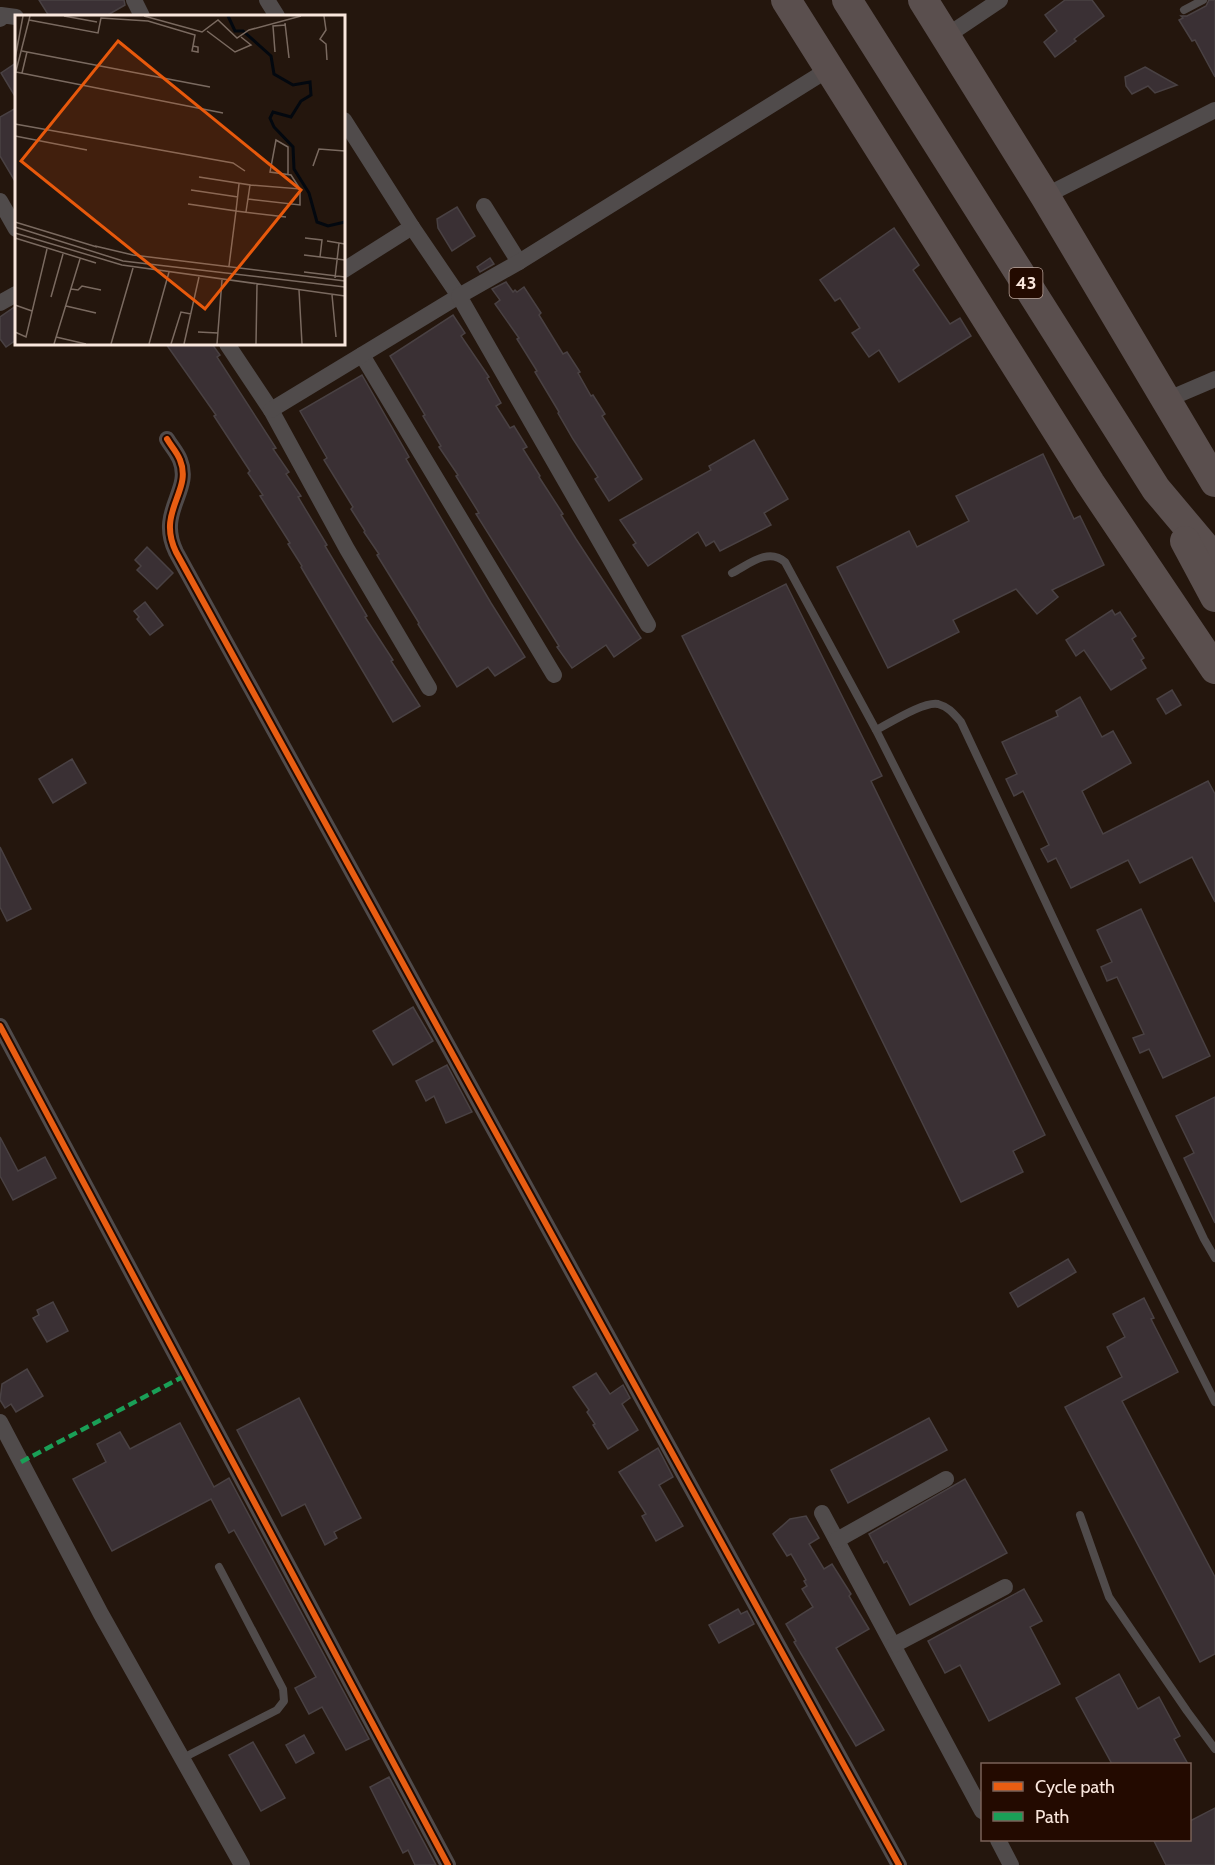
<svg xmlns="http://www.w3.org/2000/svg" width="1215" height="1865" viewBox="0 0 1215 1865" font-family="Cabin,sans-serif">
<rect width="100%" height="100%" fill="#24160d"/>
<g fill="#3a3034" stroke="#494143" stroke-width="1.5">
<polygon points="39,0 124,0 125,5 106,16 49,16"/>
<polygon points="1065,0 1092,0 1104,16 1074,39 1076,41 1055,57 1044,42 1057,31 1045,15"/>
<polygon points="1209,0 1215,0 1215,77 1195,40 1192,41 1179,20 1183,18 1181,16 1187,16 1206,6"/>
<polygon points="16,63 16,98 1,73"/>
<polygon points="1145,67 1177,85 1155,93 1148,86 1132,94 1126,86 1125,77"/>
<polygon points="16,108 16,183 0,156 0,117"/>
<polygon points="457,207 475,236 452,251 438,228 437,219"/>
<polygon points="894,228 919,265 913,270 950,324 960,318 971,336 899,382 879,350 869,357 852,333 860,328 840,298 835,301 820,280"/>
<polygon points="490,258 494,264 480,272 477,267"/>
<polygon points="506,282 513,292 515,290 517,292 524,287 541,313 539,315 563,354 567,352 580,372 578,373 591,396 593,395 605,414 602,416 642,479 609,501 595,479 598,477 573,439 558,413 559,412 535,372 537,371 517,339 519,338 495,304 500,300 492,289"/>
<polygon points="16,306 16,340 6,347 0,339 0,317"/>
<polygon points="453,315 465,333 461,336 489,377 487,378 501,403 496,406 510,428 514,426 527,447 523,449 540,476 539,477 563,514 561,515 576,539 641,638 614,657 606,645 572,668 557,647 559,646 476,514 479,513 456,476 458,475 439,447 441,446 423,416 425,415 390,356"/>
<polygon points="166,344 212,344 220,355 217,357 276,448 273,449 289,472 286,474 301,496 298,497 327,545 325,546 367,616 365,617 393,660 391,661 420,706 393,722 301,567 302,566 288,544 290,543 260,496 263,495 248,473 250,471 214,416 216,415"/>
<polygon points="362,375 409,457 406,459 491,603 525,657 495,676 488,667 457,687 418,624 419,623 377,555 379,554 364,532 365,531 351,509 353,507 324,460 327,458 300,411"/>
<polygon points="754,440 788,499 764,513 771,525 720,551 714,541 706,546 698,532 648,566 633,545 636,543 620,520 711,470 709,466"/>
<polygon points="1043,454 1074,519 1080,516 1104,565 1052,590 1058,597 1037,614 1016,589 953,620 959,632 888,668 837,567 909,531 917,547 969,521 956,496"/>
<polygon points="147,547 173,573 157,589 137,570 141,566 135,560"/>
<polygon points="786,584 882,776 871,781 1045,1135 1013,1151 1023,1172 961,1202 782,836 682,636"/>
<polygon points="145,602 163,625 150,635 137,619 139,617 134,611"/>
<polygon points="1112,610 1115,615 1120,612 1136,636 1132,639 1144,658 1141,660 1146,668 1111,690 1084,650 1076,656 1066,640"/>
<polygon points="1172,690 1181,705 1166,714 1157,699"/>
<polygon points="1080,697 1102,737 1113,731 1131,763 1082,791 1103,834 1208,781 1215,794 1215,902 1192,857 1140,883 1128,860 1071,888 1056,858 1048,862 1041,849 1049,845 1023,791 1014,796 1006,779 1017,774 1002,742 1058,716 1056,711"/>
<polygon points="72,759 86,783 53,803 39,779"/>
<polygon points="0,847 31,909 7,921 0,907"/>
<polygon points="1141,909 1210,1056 1163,1078 1149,1049 1140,1053 1133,1038 1144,1034 1117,977 1107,981 1101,967 1112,962 1097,930"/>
<polygon points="413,1007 433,1041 393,1065 373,1031"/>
<polygon points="447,1065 472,1112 446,1123 434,1096 426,1101 416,1081"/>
<polygon points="1215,1097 1215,1223 1184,1158 1194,1153 1176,1116"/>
<polygon points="0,1137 18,1171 45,1157 56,1178 13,1200 0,1176"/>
<polygon points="1068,1259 1076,1272 1018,1307 1010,1293"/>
<polygon points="1144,1298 1154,1318 1151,1319 1178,1372 1122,1401 1215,1577 1215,1654 1200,1662 1065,1407 1122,1377 1107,1347 1125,1337 1113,1314"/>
<polygon points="53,1302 68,1331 47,1342 33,1318 39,1315 37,1310"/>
<polygon points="27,1369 43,1396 16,1412 11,1404 5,1408 0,1400 2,1384"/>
<polygon points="596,1373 610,1394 623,1385 630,1398 622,1404 638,1430 608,1449 593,1425 595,1424 587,1412 589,1410 573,1387"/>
<polygon points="299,1398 361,1518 334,1532 337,1538 325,1545 305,1504 282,1516 237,1430"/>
<polygon points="929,1418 947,1450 848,1503 831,1470"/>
<polygon points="180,1423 214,1487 229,1478 369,1739 346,1750 322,1707 309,1714 295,1688 316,1677 234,1530 229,1533 211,1499 112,1551 73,1479 106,1462 97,1444 120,1432 130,1449"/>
<polygon points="658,1448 673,1477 659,1485 683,1526 656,1541 642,1516 646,1514 619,1472"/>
<polygon points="965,1479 1007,1553 910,1605 887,1561 884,1563 869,1534"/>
<polygon points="806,1516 819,1538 809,1544 824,1569 832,1564 851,1594 849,1596 869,1629 836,1648 884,1730 856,1746 794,1642 796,1641 786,1624 813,1607 802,1589 807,1586 804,1581 806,1580 791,1554 787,1556 773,1534 790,1519"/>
<polygon points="1024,1589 1042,1621 1030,1627 1060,1684 989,1721 960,1665 945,1673 928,1641"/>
<polygon points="738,1609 741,1614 747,1611 754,1624 719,1643 709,1625"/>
<polygon points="1119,1674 1138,1709 1159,1697 1180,1736 1174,1739 1188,1764 1112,1764 1076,1698"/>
<polygon points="304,1735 314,1753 296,1763 286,1745"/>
<polygon points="253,1742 285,1798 261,1811 229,1755"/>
<polygon points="389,1777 436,1865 415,1865 408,1850 403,1853 370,1787"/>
<polygon points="1215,1808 1215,1865 1166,1865 1153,1839 1190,1839 1190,1821"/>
</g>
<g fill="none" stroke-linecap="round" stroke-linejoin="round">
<g stroke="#504b4b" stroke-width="8">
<polyline points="1184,10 1203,0"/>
<path d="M732 573C748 565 768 547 785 562L876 730 1215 1402"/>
<path d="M876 730C890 723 924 701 938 704 949 707 954 714 961 722L1204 1239 1215 1258"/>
<polyline points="1080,1515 1109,1597 1187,1711 1215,1749"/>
<polyline points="183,1758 277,1710 284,1701 283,1689 219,1567"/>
</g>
<g stroke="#504b4b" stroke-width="16">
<polyline points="134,0 142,16"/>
<polyline points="267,0 277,16"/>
<polyline points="0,19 1,15 16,17"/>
<polyline points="945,37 1000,0"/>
<polyline points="1045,196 1215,110"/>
<polyline points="0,201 16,229"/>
<polyline points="484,206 519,262"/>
<polyline points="344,270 412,227"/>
<polyline points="0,303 16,294"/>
<polyline points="227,344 271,410 347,549 429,688"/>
<polyline points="362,355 554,675"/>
<polyline points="1166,400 1215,379"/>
<polyline points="271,410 459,296 412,227 344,120"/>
<path d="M167 439C171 446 177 452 180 460 193 491 156 511 176 552L899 1865"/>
<polyline points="648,625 459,296 519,262 829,69"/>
<polyline points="0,1026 448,1865"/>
<polyline points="0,1422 101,1614 242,1865"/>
<polyline points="822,1513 982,1811"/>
<polyline points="837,1540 946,1479"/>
<polyline points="894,1645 1005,1587"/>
<polyline points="998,1840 1011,1865"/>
</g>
<g stroke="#5a4f4e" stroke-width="30">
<polyline points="786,0 1090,483 1215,669"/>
<polyline points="847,0 1156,489 1215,559"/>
<polyline points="923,0 1045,196 1215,482"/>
<polyline points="1185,541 1215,597"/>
</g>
<polyline stroke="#1a9f57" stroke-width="4.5" stroke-dasharray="9 4.5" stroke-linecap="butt" points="21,1462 186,1375"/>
<g stroke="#230a00" stroke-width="10">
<g id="cycleway">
<path d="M167 439C171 446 177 452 180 460 193 491 156 511 176 552L899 1865"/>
<polyline points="0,1026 448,1865"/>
</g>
</g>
<use href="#cycleway" stroke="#e95d12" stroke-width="6"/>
</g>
<g text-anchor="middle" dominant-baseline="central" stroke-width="4.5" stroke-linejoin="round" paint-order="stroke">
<rect fill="#230a00" stroke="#baa59b" stroke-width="1.5" x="1009.5" y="268" width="33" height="30" rx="4.5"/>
<g font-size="18" font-weight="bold" fill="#fae7dd">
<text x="1026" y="283">43</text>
</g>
</g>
<g transform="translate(15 15)">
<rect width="330" height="330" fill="#24160d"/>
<path fill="none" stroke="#03080f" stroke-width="3" d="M213 1 220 16H228L256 41 259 59 278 70 295 67 296 80 286 86 276 102 258 97 255 103 259 112 278 132 279 154 294 178 302 207 313 211 330 207"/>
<path fill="none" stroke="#7a6a60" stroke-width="1.5" d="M49 1 82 7M129 1 187 17 203 5 222 23 234 15 286 1M309 1 311 15 305 24 311 29 312 45M14 5 83 18 86 3 133 6 180 20 178 31 177 36 183 37V32L178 31M270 8 274 43M192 16 220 37 236 30 226 22M7 36 195 72M260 37 258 11 271 10M0 44 8 1M1 57 208 98M7 58 12 37M0 60 15 1M0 109 218 148 230 156M0 121 72 135M298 151 304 134 330 136M184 162 235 170 231 197M330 164V185M224 169 221 196 271 202M235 170 285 174 276 160 255 157 261 125 273 132V159M176 175 223 182M233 184 285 190V174M173 189 221 196 214 251M0 207 82 232M0 212 108 246 330 272M0 218 107 250 330 281M0 223 81 248M290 223 307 225 305 242M312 226 330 229M80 231 118 240 330 266M289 240 330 245M289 257 330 262M320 263 324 228M56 274 63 275 67 271 86 275M284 275 287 329M317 280 321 322M36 282 48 239M0 290 17 296M51 291 81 298M0 317 11 322 32 234M183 317 203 318M41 322 71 329M39 329 65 244M96 329 118 253M134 329 154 257M156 329 166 297 176 299M169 329 184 262M202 329 207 265M241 329 242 269"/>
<path fill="#e8590c" fill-opacity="0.15" stroke="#e8590c" stroke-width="3" d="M103 26 286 175 190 294 6 146Z"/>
<rect width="330" height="330" fill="none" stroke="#fae7dd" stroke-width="3"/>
</g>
<rect x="981" y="1763" width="210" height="78" fill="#230a00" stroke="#796258" stroke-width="1.5"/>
<rect x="993" y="1782" width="30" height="9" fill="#e95d12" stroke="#796258" stroke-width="1.5"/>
<text x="1035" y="1793" font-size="18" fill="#fae7dd">Cycle path</text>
<rect x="993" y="1812" width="30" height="9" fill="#1a9f57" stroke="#796258" stroke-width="1.5"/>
<text x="1035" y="1823" font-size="18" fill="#fae7dd">Path</text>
</svg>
